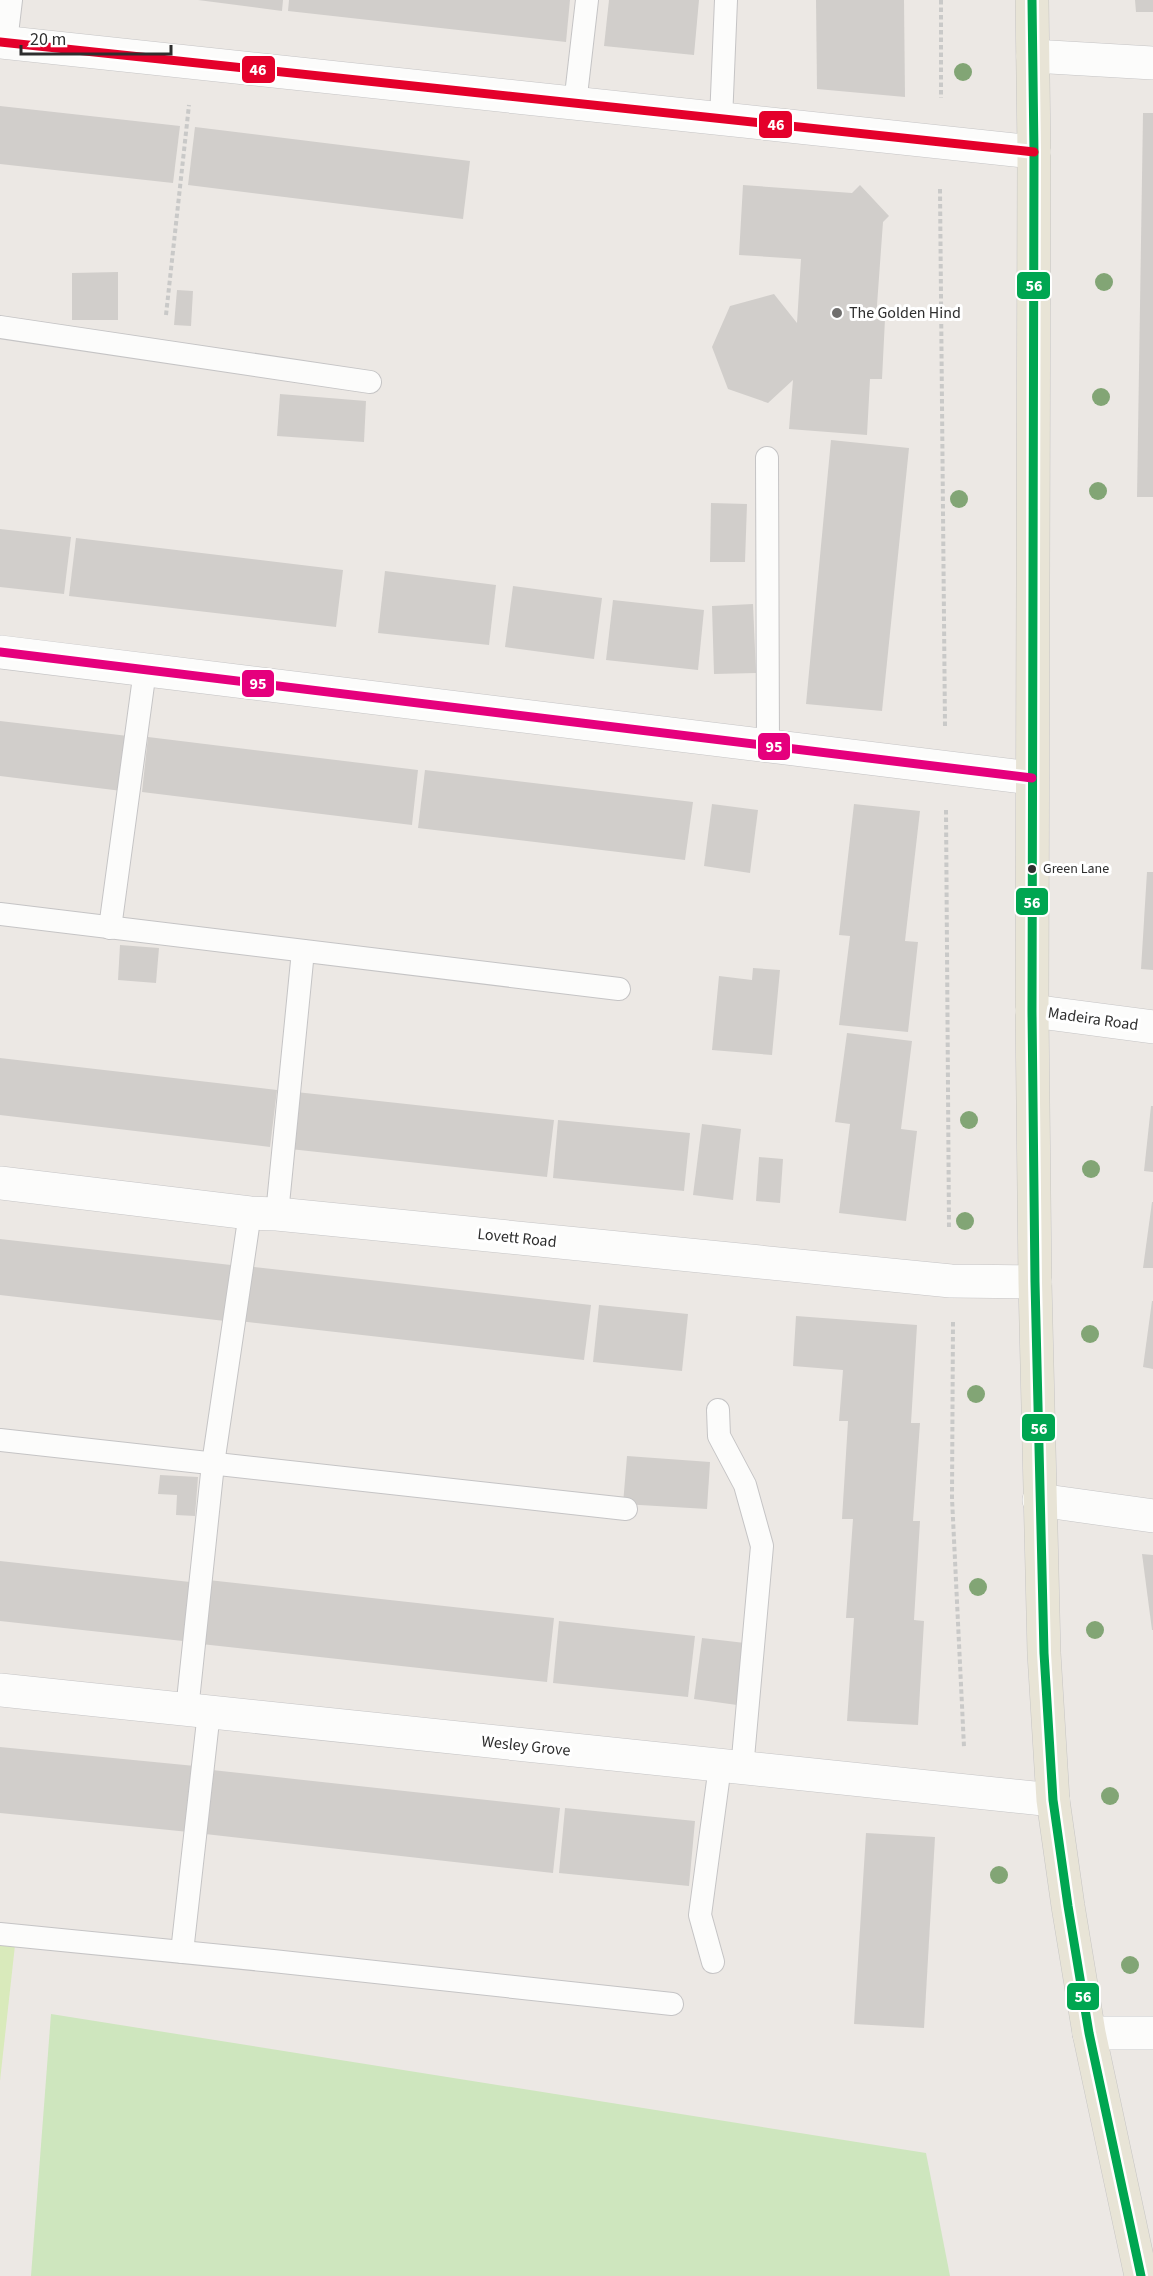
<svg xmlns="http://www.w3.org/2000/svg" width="1153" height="2276" viewBox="0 0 1153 2276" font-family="'Source Sans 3',sans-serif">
<rect width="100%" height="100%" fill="#ece8e4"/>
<polygon fill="#cee6be" points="51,2014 926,2153 950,2276 31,2276"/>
<polygon fill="#d9eabb" points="0,1925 17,1927 0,2081"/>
<g fill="#d1cecb">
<polygon points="198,0 283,0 282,11"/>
<polygon points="289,0 570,0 566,42 288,11"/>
<polygon points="609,0 699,0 694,55 604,46"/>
<polygon points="816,0 904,0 905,97 817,89"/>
<polygon points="1135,0 1153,0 1153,12 1136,12"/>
<polygon points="0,106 180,126 173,183 0,164"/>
<polygon points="1143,113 1153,113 1153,497 1137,497"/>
<polygon points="195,127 470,161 463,219 188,185"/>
<polygon points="743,185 852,193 860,185 889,216 883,222 876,319 885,319 882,379 870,379 867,435 789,429 793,380 768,403 728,389 712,347 730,306 774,294 797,323 801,259 739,255"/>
<polygon points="118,272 118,320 72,320 72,273"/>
<polygon points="177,290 193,291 191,326 174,325"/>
<polygon points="280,394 366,401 364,442 277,436"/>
<polygon points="831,440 909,448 882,711 806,704"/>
<polygon points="711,503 747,504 745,562 710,562"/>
<polygon points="0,529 71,537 64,594 0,587"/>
<polygon points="76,538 343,570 336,627 69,596"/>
<polygon points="385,571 496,585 489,645 378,633"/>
<polygon points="513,586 602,598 594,659 505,647"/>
<polygon points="613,600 704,610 698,670 606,660"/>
<polygon points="753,604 756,673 714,674 712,606"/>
<polygon points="0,721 128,736 122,791 0,776"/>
<polygon points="148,737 418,770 412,825 142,792"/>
<polygon points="425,770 693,802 685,860 418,828"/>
<polygon points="712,804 758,810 750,873 704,866"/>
<polygon points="854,804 920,811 905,941 918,942 908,1032 839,1025 850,936 839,935"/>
<polygon points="1147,872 1153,872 1153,970 1141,969"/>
<polygon points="120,945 159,948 156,983 118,980"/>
<polygon points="753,968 780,970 772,1055 712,1050 719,976 752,980"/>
<polygon points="847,1033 912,1041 901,1129 917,1131 906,1221 839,1213 850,1124 835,1122"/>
<polygon points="0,1058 277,1090 270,1147 0,1115"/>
<polygon points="296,1092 554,1120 547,1177 290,1149"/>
<polygon points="1151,1106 1153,1106 1153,1172 1144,1171"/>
<polygon points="558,1120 690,1133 684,1191 553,1178"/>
<polygon points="702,1124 741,1129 733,1200 693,1195"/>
<polygon points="759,1157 783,1159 780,1203 756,1201"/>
<polygon points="1152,1202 1153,1202 1153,1268 1143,1268"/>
<polygon points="0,1239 231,1265 225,1321 0,1295"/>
<polygon points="246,1266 591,1305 584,1360 239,1321"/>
<polygon points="1152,1301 1153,1301 1153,1369 1143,1367"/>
<polygon points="599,1305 688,1314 682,1371 593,1362"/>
<polygon points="796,1316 917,1325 911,1423 920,1423 913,1521 920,1521 914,1620 924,1621 918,1725 847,1721 854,1618 846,1618 853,1519 842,1519 848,1421 839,1421 843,1370 793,1366"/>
<polygon points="627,1456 710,1462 707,1509 623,1504"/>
<polygon points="160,1475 198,1477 195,1516 176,1515 177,1495 158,1494"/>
<polygon points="1142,1554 1153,1555 1153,1630 1152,1630"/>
<polygon points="0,1561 190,1582 183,1641 0,1621"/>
<polygon points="208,1580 554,1618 547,1682 201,1644"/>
<polygon points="559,1621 695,1636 688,1697 553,1683"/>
<polygon points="702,1638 745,1643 737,1705 694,1699"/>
<polygon points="0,1747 195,1766 189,1832 0,1813"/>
<polygon points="212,1770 560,1808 553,1873 205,1834"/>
<polygon points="565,1808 695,1821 689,1886 559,1873"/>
<polygon points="866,1833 935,1837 924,2028 854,2024"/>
</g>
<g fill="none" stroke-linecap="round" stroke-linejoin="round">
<g stroke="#c5c4c5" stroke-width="24">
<g id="lane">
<polyline points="6,42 11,0"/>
<polyline points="575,104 587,0"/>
<polyline points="721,120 726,0"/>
<polyline points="0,327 370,382"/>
<polyline points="767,458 768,747"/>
<polyline points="0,914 619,989"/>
<polyline points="110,928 145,670"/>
<polyline points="277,1214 303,951"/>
<polyline points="718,1410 719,1436 745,1485 762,1546 742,1769"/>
<polyline points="0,1440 626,1509"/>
<polyline points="187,1710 213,1464 250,1213"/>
<polyline points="0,1934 273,1961 672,2004"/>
<polyline points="182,1952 209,1712"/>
<polyline points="713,1962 700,1915 720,1766"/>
</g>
</g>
<g stroke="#c5c4c5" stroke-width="34">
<g id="street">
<polyline points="0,42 1034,152"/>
<polyline points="1033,56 1153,63"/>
<polyline points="0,652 1032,778"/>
<polyline points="1032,1011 1153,1027"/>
<polyline points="0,1183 250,1213 277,1214 951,1281 1035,1282"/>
<polyline points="1039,1500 1153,1516"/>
<polyline points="0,1690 1053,1800"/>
<polyline points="1089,2033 1153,2033"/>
</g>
</g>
<g stroke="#c6c5c4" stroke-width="34">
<polyline id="primary" points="1032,0 1034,152 1032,1011 1035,1282 1044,1653 1053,1800 1068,1906 1089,2033 1141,2276"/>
</g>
<g stroke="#c9c9c8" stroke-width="4" stroke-dasharray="4.5 3" stroke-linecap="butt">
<polyline points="941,0 941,98"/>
<polyline points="940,189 945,726"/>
<polyline points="166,315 189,105"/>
<polyline points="946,810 949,1228"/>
<polyline points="953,1322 952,1498 964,1747"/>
</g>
<use href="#lane" stroke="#fcfcfb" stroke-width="22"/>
<use href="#street" stroke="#fcfcfb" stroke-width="33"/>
<use href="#primary" stroke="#e8e4d6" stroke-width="33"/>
<g stroke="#fff" stroke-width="14">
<polyline id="bus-1" points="1032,0 1034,152 1032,1011 1035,1282 1044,1653 1053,1800 1068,1906 1089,2033 1141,2276"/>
</g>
<g stroke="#fff" stroke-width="14">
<polyline id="bus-2" points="0,42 1034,152"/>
</g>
<g stroke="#fff" stroke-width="14">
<polyline id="bus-3" points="0,652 1032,778"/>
</g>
<use href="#bus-1" stroke="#00a651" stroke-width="9"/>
<use href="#bus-2" stroke="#e4002b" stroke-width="9"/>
<use href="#bus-3" stroke="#e5007d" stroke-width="9"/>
</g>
<g fill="#82a575">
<circle cx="963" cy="72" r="9"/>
<circle cx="1104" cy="282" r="9"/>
<circle cx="1101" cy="397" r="9"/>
<circle cx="1098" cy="491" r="9"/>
<circle cx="959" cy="499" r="9"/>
<circle cx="969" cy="1120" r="9"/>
<circle cx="1091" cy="1169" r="9"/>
<circle cx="965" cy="1221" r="9"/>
<circle cx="1090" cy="1334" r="9"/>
<circle cx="976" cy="1394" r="9"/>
<circle cx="978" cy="1587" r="9"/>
<circle cx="1095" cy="1630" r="9"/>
<circle cx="1110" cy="1796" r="9"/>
<circle cx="999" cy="1875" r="9"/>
<circle cx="1130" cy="1965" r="9"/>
</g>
<circle fill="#706f6e" stroke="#fff" stroke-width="2" cx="837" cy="313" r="6"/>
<circle fill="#2e2e2e" stroke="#fff" stroke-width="2" cx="1032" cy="869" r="5"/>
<g text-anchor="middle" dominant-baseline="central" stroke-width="6" stroke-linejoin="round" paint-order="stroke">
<g font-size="14" fill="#2e2e2e" stroke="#fff" text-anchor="start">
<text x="1043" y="869">Green Lane</text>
</g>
<g font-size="16" fill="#2e2e2e" stroke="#fff" text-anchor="start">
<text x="849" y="313">The Golden Hind</text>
</g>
<g font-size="16" fill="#2e2e2e" stroke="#fff">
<text transform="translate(1093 1019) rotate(8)">Madeira Road</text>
<text transform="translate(517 1238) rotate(6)">Lovett Road</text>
<text transform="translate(526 1746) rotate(6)">Wesley Grove</text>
</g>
</g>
<g stroke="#fff" stroke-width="2">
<rect x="241" y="55" width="35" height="29" rx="6" fill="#e4002b"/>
<rect x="758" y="110" width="35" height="29" rx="6" fill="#e4002b"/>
<rect x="1016" y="271" width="35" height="29" rx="6" fill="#00a651"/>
<rect x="241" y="669" width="34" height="29" rx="6" fill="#e5007d"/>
<rect x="757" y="732" width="34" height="29" rx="6" fill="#e5007d"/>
<rect x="1015" y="887" width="34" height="29" rx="6" fill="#00a651"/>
<rect x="1021" y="1413" width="35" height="29" rx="6" fill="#00a651"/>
<rect x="1066" y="1982" width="34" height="29" rx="6" fill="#00a651"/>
</g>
<g font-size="16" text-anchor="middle" font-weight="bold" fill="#fff">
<text x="258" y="75">46</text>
<text x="776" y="130">46</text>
<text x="1034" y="291">56</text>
<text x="258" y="689">95</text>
<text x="774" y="752">95</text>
<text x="1032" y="908">56</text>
<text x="1039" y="1434">56</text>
<text x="1083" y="2002">56</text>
</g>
<path d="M21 45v9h150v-9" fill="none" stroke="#2e2e2e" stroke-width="3"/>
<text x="30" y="45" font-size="18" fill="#2e2e2e" stroke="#ffffff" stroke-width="4.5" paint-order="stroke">20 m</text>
</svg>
